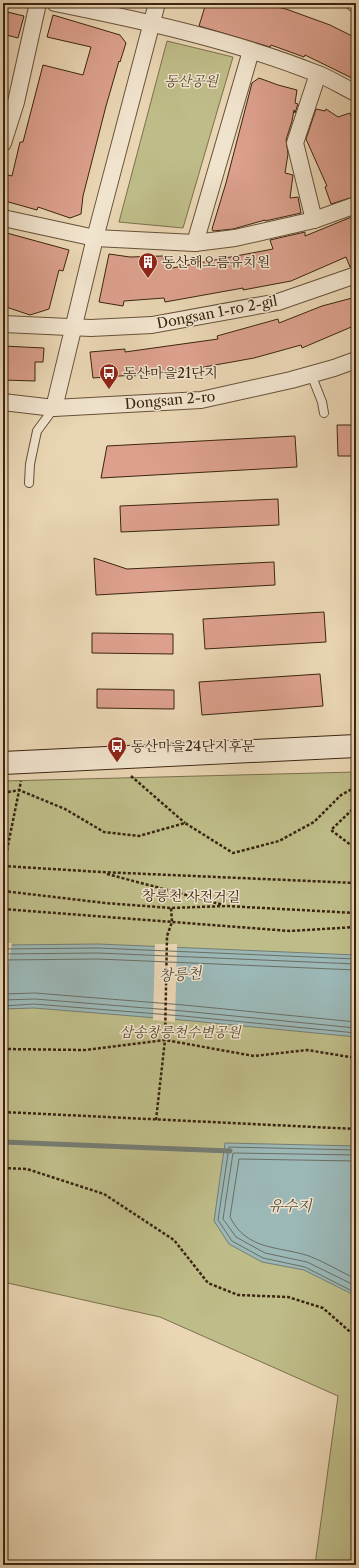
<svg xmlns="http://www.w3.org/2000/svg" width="359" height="1568" viewBox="0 0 359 1568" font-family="'Libre Caslon Text','Noto Serif KR',serif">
<rect width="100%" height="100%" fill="#ead6b4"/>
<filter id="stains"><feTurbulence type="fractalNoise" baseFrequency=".005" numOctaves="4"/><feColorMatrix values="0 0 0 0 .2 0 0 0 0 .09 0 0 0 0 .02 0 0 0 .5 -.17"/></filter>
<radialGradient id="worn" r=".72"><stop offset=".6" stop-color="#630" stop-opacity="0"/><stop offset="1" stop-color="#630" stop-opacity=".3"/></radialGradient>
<g fill="#bebc88" stroke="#7c704c">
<polygon points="167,41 233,57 183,228 119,222"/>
<polygon points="356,772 356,1565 315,1565 338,1396 160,1317 3,1282 3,781"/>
</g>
<g fill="#9bb7b6" stroke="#757d74">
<polygon points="98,944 356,955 356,1037 182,1020 34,1008 3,1009 3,945"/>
<polygon points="225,1143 356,1146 356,1298 350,1293 304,1270 262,1262 229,1244 214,1221"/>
</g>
<g fill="#ead6b4">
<polygon points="3,943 12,943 3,999"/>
<polygon points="155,944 177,944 175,1022 153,1020"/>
</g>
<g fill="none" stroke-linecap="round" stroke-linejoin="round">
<g stroke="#6b6e63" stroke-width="1">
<polyline points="3,949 98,948 356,959"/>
<polyline points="3,954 98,953 356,964"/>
<polyline points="3,960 98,959 356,970"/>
<polyline points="3,994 35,993 184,1005 356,1022"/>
<polyline points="3,1000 35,999 183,1011 356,1028"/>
<polyline points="3,1006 34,1004 183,1016 356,1033"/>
<polyline points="356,1150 229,1147 218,1220 232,1241 263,1258 305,1267 356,1293"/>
<polyline points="356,1155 233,1153 223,1219 236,1237 265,1253 307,1262 356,1286"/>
<path d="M356 1161 239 1159 230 1217C247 1251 279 1246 309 1256 325 1262 341 1272 356 1279"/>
</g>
<polyline stroke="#757d74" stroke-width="5" points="3,1142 230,1151"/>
</g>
<g fill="#dca08d" stroke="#3b2510">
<polygon points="206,3 260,3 286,9 330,25 356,38 356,80 305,55 304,57 271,45 270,47 199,26"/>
<polygon points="3,11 24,16 18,38 3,34"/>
<polygon points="53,15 120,35 126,43 120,62 119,61 106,106 83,196 81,214 70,218 38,207 37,210 5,201 3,192 8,175 12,176 20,142 23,142 43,65 83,75 91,47 47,37"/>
<polygon points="259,78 278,85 297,90 295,103 298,104 295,113 294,110 292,121 286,140 288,154 285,173 293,175 290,198 298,197 301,213 265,221 265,220 233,229 213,231 212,229 226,183 252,83"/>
<polygon points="316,109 325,111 326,109 338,117 350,113 353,121 356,120 356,196 331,204 325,187 327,186 306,139"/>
<polygon points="354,216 356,221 356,266 350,267 346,257 291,281 243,290 243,288 165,302 164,298 124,301 123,306 99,302 109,254 130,257 163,256 167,269 273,249 270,240 305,232 305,236"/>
<polygon points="3,232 69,250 63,271 59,270 49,309 30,315 3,306"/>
<polygon points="356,297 356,325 302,348 301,345 254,358 176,372 176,370 133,376 133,375 93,378 90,352 125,349 125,352 218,339 217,336 278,319 279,323 322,306"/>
<polygon points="3,346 44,348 43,362 35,362 35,381 3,380"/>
<polygon points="337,425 356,425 356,456 338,456"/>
<polygon points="295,436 297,467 101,478 107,446"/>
<polygon points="278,499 279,525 121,532 120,506"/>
<polygon points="94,558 127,569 274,562 275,585 96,595"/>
<polygon points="324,612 326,642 205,649 203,619"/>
<polygon points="92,633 173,634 173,654 92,653"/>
<polygon points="320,674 323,706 202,715 199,682"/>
<polygon points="97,689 174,690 174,709 97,708"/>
</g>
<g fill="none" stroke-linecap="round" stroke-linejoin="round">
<g stroke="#675139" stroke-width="10">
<g id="lane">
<polyline points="311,374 322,402 324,413"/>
<polyline points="29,483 30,464 37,431 54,408"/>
</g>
</g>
<g stroke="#675139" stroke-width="18">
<g id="street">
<path d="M55 3C144 21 233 40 318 74 331 79 343 87 356 93"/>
<polyline points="354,3 356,4"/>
<polyline points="3,143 16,102 38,3"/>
<polyline points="3,218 95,238 195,243 235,238 314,220 356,205"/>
<polyline points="314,220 295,143 318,74"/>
<polyline points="195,243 251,51"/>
<polyline points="3,324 91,328 152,325 278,302 356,275"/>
<polyline points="3,402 54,408 201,400 291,380 334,368 356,360"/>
<polyline points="54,408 95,238 157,3"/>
</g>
</g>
<g stroke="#3b2510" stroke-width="24">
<polyline id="secondary" points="3,763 356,746"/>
</g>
<g stroke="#3b2510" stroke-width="2.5" stroke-dasharray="3 2" stroke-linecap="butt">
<polyline points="131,776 185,823"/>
<polyline points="3,793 19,790 65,809 104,832 139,836 185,823 233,853 279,841 314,822 341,795 354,788 356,790"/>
<polyline points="356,806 331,830 356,849"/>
<polyline points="3,866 101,872 356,883"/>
<polyline points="3,870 21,781"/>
<polyline points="107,874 224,905"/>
<polyline points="3,891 105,903 171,908 226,906 356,913"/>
<polyline points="3,909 290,931 356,927"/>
<polyline points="3,1049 85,1050 165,1040 254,1056 307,1050 356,1058"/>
<polyline points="3,1112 356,1129"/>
<polyline points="156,1120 165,1040 167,936 172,922 171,908"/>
<polyline points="3,1168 27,1169 104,1194 174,1240 208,1283 238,1295 288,1297 323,1308 356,1337"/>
</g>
<use href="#lane" stroke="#f1e4ce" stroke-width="8"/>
<use href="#street" stroke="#f1e4ce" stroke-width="16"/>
<use href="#secondary" stroke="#f1e4ce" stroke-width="22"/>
</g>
<defs>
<g id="building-pin" transform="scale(1)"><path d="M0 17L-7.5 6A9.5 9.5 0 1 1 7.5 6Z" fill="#8f2418" stroke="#f1e4ce"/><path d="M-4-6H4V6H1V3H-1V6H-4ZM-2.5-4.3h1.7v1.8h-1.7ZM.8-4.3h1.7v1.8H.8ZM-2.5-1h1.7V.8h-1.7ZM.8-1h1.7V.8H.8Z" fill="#fff"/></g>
<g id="bus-pin" transform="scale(1)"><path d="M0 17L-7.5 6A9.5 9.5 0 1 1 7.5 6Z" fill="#8f2418" stroke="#f1e4ce"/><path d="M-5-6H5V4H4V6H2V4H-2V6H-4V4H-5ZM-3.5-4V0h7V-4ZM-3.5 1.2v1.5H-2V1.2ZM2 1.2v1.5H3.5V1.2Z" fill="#fff"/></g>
</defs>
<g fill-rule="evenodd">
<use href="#building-pin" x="148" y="262"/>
<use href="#bus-pin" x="109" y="373"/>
<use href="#bus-pin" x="117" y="746"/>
</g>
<g text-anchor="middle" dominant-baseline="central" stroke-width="3" stroke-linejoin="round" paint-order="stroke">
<g font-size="14" font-style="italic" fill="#5c4b2e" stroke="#f1e4ce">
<text x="191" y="81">동산공원</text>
<text x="180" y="1032">삼송창릉천수변공원</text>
</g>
<g font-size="14" fill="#3b2510" stroke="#f1e4ce" text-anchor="start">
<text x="162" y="262">동산해오름유치원</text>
<text x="123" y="373">동산마을21단지</text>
<text x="131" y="746">동산마을24단지후문</text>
</g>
<g font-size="14" fill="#3b2510" stroke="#f1e4ce">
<text transform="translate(217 312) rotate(-11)">Dongsan 1-ro 2-gil</text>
<text transform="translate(170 400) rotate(-5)">Dongsan 2-ro</text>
<text transform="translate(191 896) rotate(1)">창릉천 자전거길</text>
</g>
<g font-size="15" font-style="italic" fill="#534a3a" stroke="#f1e4ce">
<text transform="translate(180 974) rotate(-4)">창릉천</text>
<text x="290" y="1205">유수지</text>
</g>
</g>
<rect width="359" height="1568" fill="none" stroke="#ead6b4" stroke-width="16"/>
<rect x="4" y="4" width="351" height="1560" fill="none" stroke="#3b2510" stroke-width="2"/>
<rect x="8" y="8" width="343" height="1552" fill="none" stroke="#3b2510"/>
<rect width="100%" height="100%" filter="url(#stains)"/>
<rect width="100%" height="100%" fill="url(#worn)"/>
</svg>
